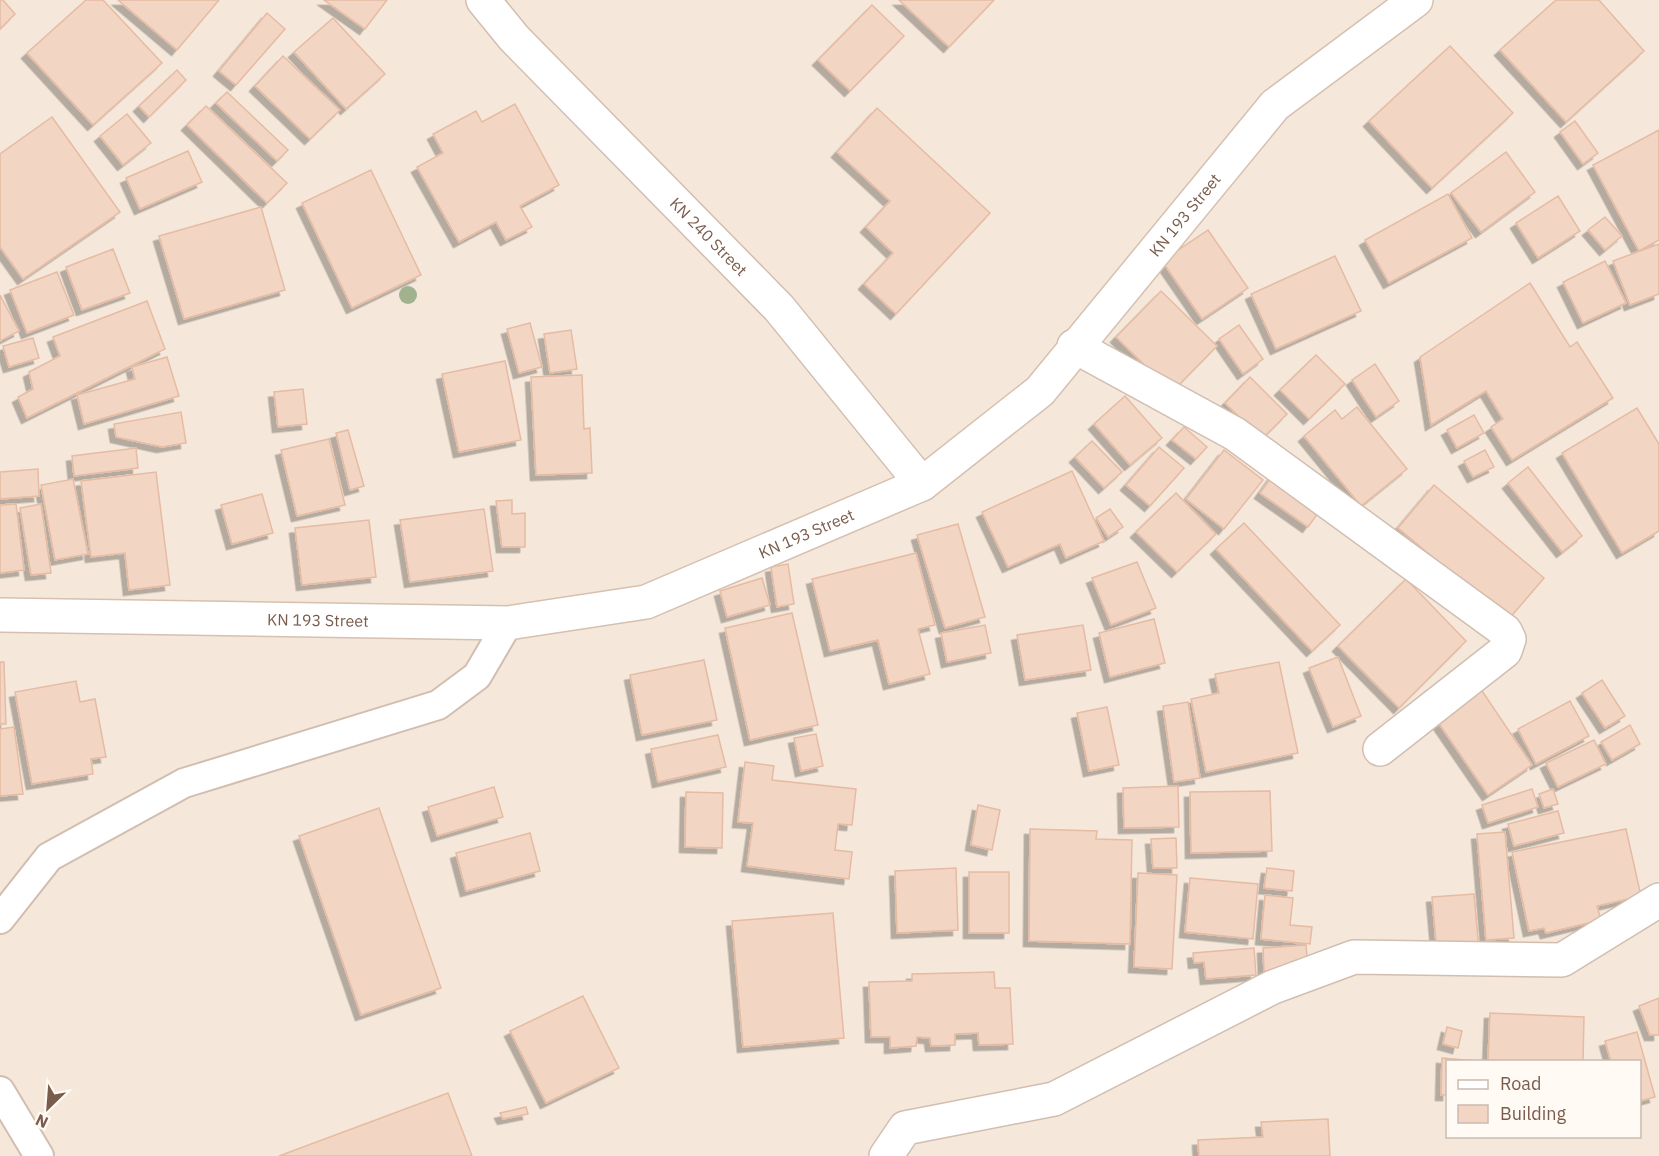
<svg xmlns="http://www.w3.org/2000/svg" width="1659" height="1156" viewBox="0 0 1659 1156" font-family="'IBM Plex Sans',sans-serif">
<defs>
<filter id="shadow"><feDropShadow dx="-5.5" dy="5.5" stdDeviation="0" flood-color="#0004"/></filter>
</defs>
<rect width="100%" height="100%" fill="#fdf6ec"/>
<path fill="#f5e8da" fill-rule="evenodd" d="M0 0H1659V1156H0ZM1448 1062H1640V1136H1448Z"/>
<g fill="#f3d5c3" stroke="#e6bba3" stroke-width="1.5" filter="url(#shadow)">
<polygon points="0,0 3,0 15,14 0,29"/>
<polygon points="86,0 103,0 162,63 93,125 27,53"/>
<polygon points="118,0 219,0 177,50"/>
<polygon points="324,0 387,0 365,29"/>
<polygon points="899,0 994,0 949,47"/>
<polygon points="1556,0 1599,0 1644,51 1566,122 1500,50"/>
<polygon points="872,5 904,36 850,91 818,60"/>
<polygon points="267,13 285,29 236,85 219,71"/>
<polygon points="333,18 385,74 346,109 294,52"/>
<polygon points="1450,46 1513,113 1432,188 1369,121"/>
<polygon points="283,56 340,110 310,139 255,86"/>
<polygon points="177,70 186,80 149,117 139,106"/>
<polygon points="227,92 288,150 277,161 216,103"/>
<polygon points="515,104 559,185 520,206 532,227 506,240 496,222 459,242 417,167 443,153 433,134 476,111 482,122"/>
<polygon points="206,106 287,183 267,203 187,125"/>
<polygon points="877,108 990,213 896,314 864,284 893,253 866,227 890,201 837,152"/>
<polygon points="127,114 151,143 123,165 100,136"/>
<polygon points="52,117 120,212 23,279 0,247 0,154"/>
<polygon points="1575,121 1598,153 1583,164 1560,132"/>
<polygon points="1659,130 1659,240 1639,251 1593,165"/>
<polygon points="188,151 202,182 140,209 126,178"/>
<polygon points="1506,152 1535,192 1481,232 1451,193"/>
<polygon points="371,170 421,275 352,308 302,203"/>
<polygon points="1448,194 1472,238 1389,283 1365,240"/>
<polygon points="1558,196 1580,231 1538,258 1516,223"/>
<polygon points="261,207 285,290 184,319 159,236"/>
<polygon points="1605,217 1622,236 1605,250 1588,230"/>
<polygon points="1208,230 1248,288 1202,319 1162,261"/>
<polygon points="1659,244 1659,294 1630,305 1613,261"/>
<polygon points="113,249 130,293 82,310 66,267"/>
<polygon points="1335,256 1361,311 1276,349 1251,294"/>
<polygon points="1605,261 1626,303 1583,323 1563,282"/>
<polygon points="57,272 74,315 27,333 10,290"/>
<polygon points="1530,283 1570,347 1577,342 1613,398 1512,460 1491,427 1503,419 1486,391 1431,425 1420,357"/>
<polygon points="1161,291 1217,346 1172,392 1116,337"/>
<polygon points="0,295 19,331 0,341"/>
<polygon points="147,301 165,349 27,418 18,397 33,389 29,372 60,356 53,337"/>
<polygon points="530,323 542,367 519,373 507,329"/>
<polygon points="1239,325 1263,359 1243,374 1219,339"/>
<polygon points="571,330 577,369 550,373 544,334"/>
<polygon points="33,338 39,358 9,367 3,346"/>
<polygon points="1316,355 1345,384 1309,419 1280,390"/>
<polygon points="167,357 179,396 84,424 77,395 135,379 132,367"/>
<polygon points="505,361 521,440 459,452 442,374"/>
<polygon points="1375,364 1399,401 1376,417 1352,380"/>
<polygon points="582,375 584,429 590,428 592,473 536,475 531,377"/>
<polygon points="1250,377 1287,414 1262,439 1225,403"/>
<polygon points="303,389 307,424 278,427 274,392"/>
<polygon points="1125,396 1162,438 1130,465 1094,424"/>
<polygon points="1357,407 1407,469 1361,506 1304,436 1335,410 1342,419"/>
<polygon points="1637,408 1659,444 1659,531 1622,553 1562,453"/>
<polygon points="181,412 186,443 162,447 116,437 114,424"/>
<polygon points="1474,415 1484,433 1457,448 1447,430"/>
<polygon points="1184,427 1207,447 1196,459 1172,440"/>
<polygon points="348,430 364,486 350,490 336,433"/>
<polygon points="329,439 345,505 297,516 281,450"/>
<polygon points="1092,441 1122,472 1104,488 1075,457"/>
<polygon points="1159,447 1184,468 1150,506 1126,485"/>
<polygon points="136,448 138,468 74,476 72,456"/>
<polygon points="1224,450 1263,480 1224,529 1186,499"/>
<polygon points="1485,450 1494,467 1473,477 1464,461"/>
<polygon points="1528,467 1582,536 1562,552 1508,483"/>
<polygon points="38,469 39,496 0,499 0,472"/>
<polygon points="1072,471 1104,541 1066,558 1060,544 1008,567 982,512"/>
<polygon points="156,472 170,585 129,590 125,553 91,557 81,481"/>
<polygon points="1273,475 1321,509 1308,527 1260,493"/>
<polygon points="73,479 88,554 55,560 41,485"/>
<polygon points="1434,485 1544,578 1508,620 1398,528"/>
<polygon points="1176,493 1216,534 1177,572 1136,532"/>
<polygon points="262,494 273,533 232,544 221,505"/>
<polygon points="512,500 512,514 525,513 525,547 502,547 496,501"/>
<polygon points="16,504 24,570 0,573 0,505"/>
<polygon points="41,504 51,573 31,575 20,508"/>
<polygon points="484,509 493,571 410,582 400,520"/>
<polygon points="1110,509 1123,527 1108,537 1096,518"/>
<polygon points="369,520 376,577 302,585 295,528"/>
<polygon points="1244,523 1340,625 1312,651 1216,549"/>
<polygon points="958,524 985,617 945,628 917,535"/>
<polygon points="916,553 935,625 918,629 930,674 889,684 878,640 830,651 812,579"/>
<polygon points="1137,562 1156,608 1111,625 1092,578"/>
<polygon points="788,564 794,604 777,607 771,567"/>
<polygon points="762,578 770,605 727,617 720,591"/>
<polygon points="1406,579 1466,641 1399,708 1338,646"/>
<polygon points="792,613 818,725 750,740 725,628"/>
<polygon points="1154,619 1165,663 1110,677 1099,633"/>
<polygon points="985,625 991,653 947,662 941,633"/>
<polygon points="1083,625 1091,670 1025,680 1017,635"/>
<polygon points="1338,657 1361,716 1333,727 1309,668"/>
<polygon points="704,660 717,720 642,735 630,675"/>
<polygon points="0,662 4,662 6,724 0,724"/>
<polygon points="1279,662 1298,753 1206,772 1191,699 1219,693 1215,674"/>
<polygon points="1602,680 1625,716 1605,728 1582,693"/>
<polygon points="76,681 80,702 95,699 106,757 91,759 93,774 32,784 15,692"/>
<polygon points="1476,682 1532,765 1488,795 1431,712"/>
<polygon points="1570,701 1589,736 1536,764 1518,729"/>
<polygon points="1188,702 1200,778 1174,782 1163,706"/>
<polygon points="1107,707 1119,765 1089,771 1077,713"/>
<polygon points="1630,725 1640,744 1612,760 1601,742"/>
<polygon points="14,727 23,794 0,796 0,729"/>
<polygon points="816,734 823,766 801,771 794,738"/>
<polygon points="718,735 726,767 658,782 651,749"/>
<polygon points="1594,740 1606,764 1558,787 1546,763"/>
<polygon points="745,762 774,766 772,780 856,789 852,825 838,824 835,850 852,852 849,879 747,866 753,823 738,822"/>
<polygon points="1178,786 1179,827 1124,828 1123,788"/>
<polygon points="494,787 503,817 437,836 428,807"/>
<polygon points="1532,789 1538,807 1488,823 1482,805"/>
<polygon points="1553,789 1558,804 1544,808 1539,794"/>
<polygon points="1270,791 1272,851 1191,853 1190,792"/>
<polygon points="686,792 723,793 722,848 685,847"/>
<polygon points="978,805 1000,810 992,850 971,845"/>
<polygon points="379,808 441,988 361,1015 299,836"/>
<polygon points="1558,811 1564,833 1514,846 1508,824"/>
<polygon points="1030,829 1097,831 1096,839 1132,840 1130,944 1029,941"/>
<polygon points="1626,829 1641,896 1597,906 1601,920 1546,933 1544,928 1529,931 1512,852"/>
<polygon points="1505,832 1514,938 1486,940 1477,834"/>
<polygon points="530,833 540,871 466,891 456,853"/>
<polygon points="1176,838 1177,868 1153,868 1151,839"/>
<polygon points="956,868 958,930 897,933 895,871"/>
<polygon points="1267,868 1294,871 1292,891 1264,888"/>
<rect x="969" y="872" width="40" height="61"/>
<polygon points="1138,873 1177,875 1172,969 1134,967"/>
<polygon points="1190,878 1258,884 1253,939 1185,932"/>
<polygon points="1474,894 1479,950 1437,953 1432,897"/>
<polygon points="1265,895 1293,898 1290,925 1312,927 1310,944 1261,939"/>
<polygon points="833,913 844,1038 743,1047 732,921"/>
<polygon points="1306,945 1308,968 1264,971 1263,948"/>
<polygon points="1254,948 1256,975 1206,979 1204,962 1194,963 1193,953"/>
<polygon points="994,972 995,988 1010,988 1013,1044 979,1045 978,1033 955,1034 955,1045 931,1046 930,1038 917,1037 916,1046 890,1048 890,1037 871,1037 869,982 912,981 912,974"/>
<polygon points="583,996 619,1068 546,1103 510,1031"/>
<polygon points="1659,998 1659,1035 1650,1035 1639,1006"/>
<polygon points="1490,1013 1584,1017 1583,1062 1488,1062"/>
<polygon points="1447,1027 1462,1031 1458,1048 1443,1044"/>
<polygon points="1637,1032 1655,1097 1640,1101 1640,1062 1611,1062 1605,1041"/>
<polygon points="1442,1058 1477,1061 1448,1062 1448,1095 1441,1095"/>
<polygon points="448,1093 472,1156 279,1156"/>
<polygon points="526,1107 528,1114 503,1119 500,1113"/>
<polygon points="1328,1119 1330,1156 1199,1156 1198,1140 1263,1137 1261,1122"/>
</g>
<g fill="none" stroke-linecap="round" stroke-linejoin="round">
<g stroke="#d1beb0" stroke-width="32">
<g id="lane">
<polyline points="0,919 49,857 184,783 438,705 477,676 508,623"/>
<polyline points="0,1091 39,1156"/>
</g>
</g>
<g stroke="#d1beb0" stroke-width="36">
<g id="street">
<path id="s1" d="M483 0 514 38 779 308 922 484"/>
<polyline points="1074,346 1235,434 1505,631 1509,639 1505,651 1380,749"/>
<polyline points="886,1156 905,1128 1054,1099 1273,987 1354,957 1562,960 1659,900"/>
</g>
</g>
<g stroke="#d6c0b0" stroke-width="36">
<g id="secondary">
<path id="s2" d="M0 615 508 623 646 602 922 484 1040 391 1275 105 1416 0"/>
</g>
</g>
<use href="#lane" stroke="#fff" stroke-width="28"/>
<use href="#street" stroke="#fff" stroke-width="33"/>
<use href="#secondary" stroke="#fff" stroke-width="33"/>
</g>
<circle fill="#a0b28e" cx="408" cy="295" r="9"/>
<g text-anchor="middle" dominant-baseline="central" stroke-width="4.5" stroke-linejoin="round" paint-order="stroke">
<g font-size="16" fill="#7a5c4d" stroke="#fffaf3">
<text stroke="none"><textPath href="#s2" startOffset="1326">KN 193 Street</textPath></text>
<text stroke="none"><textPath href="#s1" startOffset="327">KN 240 Street</textPath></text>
<text stroke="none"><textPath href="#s2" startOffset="822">KN 193 Street</textPath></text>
<text stroke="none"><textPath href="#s2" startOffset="318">KN 193 Street</textPath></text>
</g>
</g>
<rect x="1446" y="1060" width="195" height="78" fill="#fffaf3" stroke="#cabbb1" stroke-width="1.5"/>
<rect x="1458" y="1080" width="30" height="9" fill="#ffffff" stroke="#cabbb1" stroke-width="1.5"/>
<text x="1500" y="1090" font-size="18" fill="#7a5c4d">Road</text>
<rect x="1458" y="1105" width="30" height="18" fill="#f3d5c3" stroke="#cabbb1" stroke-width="1.5"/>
<text x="1500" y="1120" font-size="18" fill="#7a5c4d">Building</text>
<g transform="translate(48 1108) rotate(205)" stroke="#fffaf3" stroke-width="4.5" paint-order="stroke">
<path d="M0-4.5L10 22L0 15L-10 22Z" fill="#7a5c4d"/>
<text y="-9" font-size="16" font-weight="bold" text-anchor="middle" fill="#7a5c4d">N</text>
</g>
</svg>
